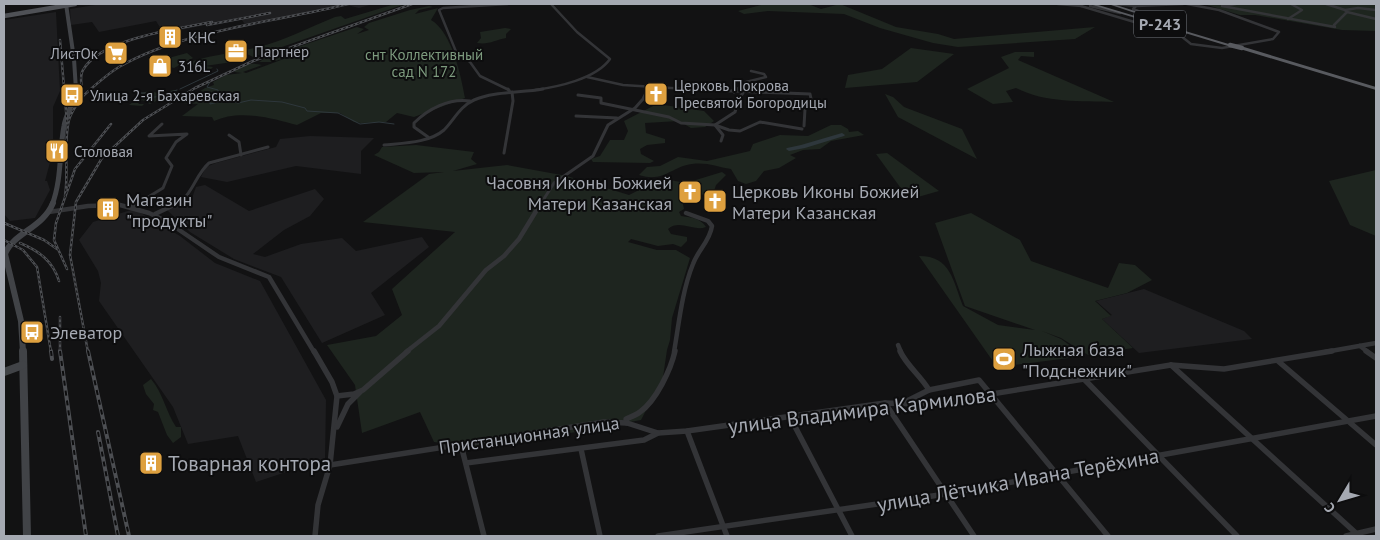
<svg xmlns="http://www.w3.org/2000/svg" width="1380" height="540" viewBox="0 0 1380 540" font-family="'PT Sans',sans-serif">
<rect width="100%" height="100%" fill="#121213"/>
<g fill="#1e1e20">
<polygon points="101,4 373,4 359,8 347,5 276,21 274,20 246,26 242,20 235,21 234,19 171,32 175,38 167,39 156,21 99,32 92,22 71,25 70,9"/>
<polygon points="56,12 60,91 53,107 53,151 45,181 47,181 50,190 35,218 10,221 4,214 4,20"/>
<polygon points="310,136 374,138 361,151 361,174 296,166 227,182 201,177 206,167 216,163 276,147 280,139"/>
<polygon points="205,185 249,211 315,189 324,199 310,216 284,230 253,254 265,257 301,244 342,238 356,251 422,237 429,247 371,293 385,315 322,343 281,277 234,259 190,232 167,210 192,198 196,187"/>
<polygon points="134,209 180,236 215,263 260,281 326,400 325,459 256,482 238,436 188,444 173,407 99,301 101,283 98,271 79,240 93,222"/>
<polygon points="1144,289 1244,331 1252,339 1139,353 1102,319 1112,315 1096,301"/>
</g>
<g fill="#1e251f">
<path d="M395 4H405L253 57 247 54 232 62 205 66 213 67 209 71 194 67 195 65 189 67 182 65C206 55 233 54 258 47 284 41 310 27 335 17L341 16 345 19Z"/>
<polygon points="765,4 808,4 821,9 840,4 896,27 938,34 954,39 1095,27 1075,39 958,47 933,43 880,28 844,14 768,11 744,14 738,11"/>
<polygon points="1204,4 1374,4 1376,7 1376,31 1342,30 1255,15 1240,15"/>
<path d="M429 6 433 7 419 10 415 14 438 8 431 20C452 32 461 76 465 98L414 117 397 113 386 122 361 123 354 122 340 113H321L297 125C271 118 239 109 214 121L212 117 182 116 198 104 182 103 205 88 214 85 213 82 226 75 242 73 234 72C240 64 253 62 262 65L243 72 246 73 289 57 272 62H259L265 58 357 27 364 29 357 34 369 30 364 27 369 23 410 10Z"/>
<path d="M505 28 511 29 506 34V38C495 40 489 45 477 43L481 38 480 32Z"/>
<polygon points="911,48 954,54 917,82 845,88 848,75 882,69"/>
<path d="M1015 52H1034V57L1021 56 1018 60 1114 102C1081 101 1045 103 1016 88L1006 91 1013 102 993 104 967 89 1009 68 1001 57Z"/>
<polygon points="187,53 193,58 174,68 167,66 172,63 161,60"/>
<path d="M173 90H178L150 104 142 100 138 104H144L142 106 129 105 137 99 141 100 144 96 141 93C149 90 152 92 159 93 163 94 169 91 173 90Z"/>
<polygon points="885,94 893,97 904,107 962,129 977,159 898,117"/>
<polygon points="657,104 704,111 714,121 705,127 691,128 679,121 645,123 646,133 665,139 665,143 647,145 640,149 641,154 654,161 650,163 593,162 591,159 600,156 610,140 624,140 628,131 624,121"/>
<path d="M831 125H841L848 129 849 132 858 131 864 135 831 141 820 149 803 150 790 155 796 158 779 168 764 171 756 181 746 184 738 181 731 169C717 167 707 162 692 164 670 167 664 183 639 175L647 167 660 166 678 157 707 161 750 151 753 144 780 135 808 136Z"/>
<path d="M416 145 474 152 471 159 477 164 453 171 507 165 567 176 629 195 657 181 670 180 686 183 722 172 726 175 716 185 713 194 693 195 682 200 684 209 679 212 681 216C689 217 701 218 706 227 693 232 680 219 668 229L671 234 687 237V241L681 247 673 244 658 246 631 239 628 242 657 250H676L690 258 672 318 670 340 667 350 663 377 641 420 484 449 434 442 420 412 362 433 355 385 327 345 376 336 402 315 392 289 455 232 363 222 429 174 444 172 414 173 374 155 379 152 382 147Z"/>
<polygon points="887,153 939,191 918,197 900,187 876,154"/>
<polygon points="1376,170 1376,236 1350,225 1329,181"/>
<path d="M971 213 1020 240 1031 261 1108 288 1119 263 1135 265 1152 280 1127 293 1095 301 1111 316 1102 319 1133 348 1088 355 1061 338 1042 331 1061 339 1085 356 997 367 919 256C951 256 953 281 963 306L998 325 1035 330 965 306 935 223Z"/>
<path d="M151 379C163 393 166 412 176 427H181V437L173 443 167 435 158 412 153 410 154 404 146 394 143 385Z"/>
</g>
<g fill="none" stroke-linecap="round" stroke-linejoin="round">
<g stroke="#2e373c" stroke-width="1">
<polyline points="210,82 207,87 218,90 219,95 210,100 210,104 227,100 238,103 251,100 282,102 305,108 307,111 338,113 360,124 379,122 394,124"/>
<polyline points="180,89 218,71 217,69"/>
<polyline points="141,93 147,93 147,97 155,97 177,90"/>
</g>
<polygon fill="#2e373c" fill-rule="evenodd" points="842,133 845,135 844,136 805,148 789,151 786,149 787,148 801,145"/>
<g stroke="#333437" stroke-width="2.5">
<polyline points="508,4 443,8 439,10 457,54 470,62 480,76 509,90"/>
<polyline points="1058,4 1082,6"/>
<polyline points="1113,4 1137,6 1183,4"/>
<polyline points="1326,4 1345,10 1358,8 1376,10"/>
<polyline points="1081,6 1181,36 1191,44 1222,48 1273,39 1279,32 1219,10 1187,4"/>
<polyline points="1090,6 1120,13"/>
<polyline points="1136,6 1133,9 1158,19"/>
<polyline points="1222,6 1335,27 1334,25 1347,12 1345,10"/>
<polyline points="1225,6 1236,4"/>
<polyline points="1347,12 1376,19"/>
<polyline points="1288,19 1302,10 1291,4"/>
<polyline points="587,77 623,85 703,90"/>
<path d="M535 90C557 87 596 79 610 59L577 32 551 4"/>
<polyline points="648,90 649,87"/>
<polyline points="736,90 746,82 766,77 764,74 751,71"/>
</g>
<g stroke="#333437" stroke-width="3">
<polyline points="508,89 510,92"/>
<polyline points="682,89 810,94 812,103 805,109 804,126"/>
<polyline points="734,92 738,89"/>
<polyline points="578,95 601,98 601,103 669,117 681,123 715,125 729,130 740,131 760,122 802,129"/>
<polyline points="576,116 617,118"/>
<polyline points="229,135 239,142 241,155"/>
<path d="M428 137 414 127V123C428 109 449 98 470 101"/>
<polyline points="721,141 723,135 715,125 735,112 739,98 743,93"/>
<path d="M384 145C403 143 429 143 444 130 454 120 460 106 474 100 494 91 521 93 543 89"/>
<polyline points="504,153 513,101 512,92"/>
<polyline points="135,205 163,188 172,166 166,158 176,142 187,134 149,136 162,124"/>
<path d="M175 205C192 197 195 175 209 163L268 147"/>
<polyline points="540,205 554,183 593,156 608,125 635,108 643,99 648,89"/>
</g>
<g stroke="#333437" stroke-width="4.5">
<polyline points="131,207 137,203"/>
<polyline points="49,212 88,206 120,205 149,213 166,221 219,257 269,277 314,352"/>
<polyline points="155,214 178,203"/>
<polyline points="898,345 901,352"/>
<polyline points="1360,346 1368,352"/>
<polyline points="406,352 439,326 486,270 504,256 519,239 541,203"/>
<path d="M674 352C679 323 682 291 693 264 698 250 710 241 712 226L708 221 686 213"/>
<polyline points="1325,352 1376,343"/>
</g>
<g stroke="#333437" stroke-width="5.5">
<polyline points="314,351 332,382 337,396 330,465 318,505 315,536"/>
<path d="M900 351C907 366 920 375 929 390"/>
<polyline points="1366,351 1376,358"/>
<polyline points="1278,361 1376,445"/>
<polyline points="1171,365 1357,534"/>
<polyline points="1083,378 1237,536"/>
<polyline points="337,396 354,394 363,390 408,351"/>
<polyline points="905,402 929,390 979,380 1108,536"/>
<polyline points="885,403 974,536"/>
<polyline points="790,417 852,536"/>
<path d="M627 423 626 419C631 417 636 415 640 412 656 401 671 369 675 351"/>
<polyline points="337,427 348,404 360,392"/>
<polyline points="687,431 727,536"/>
<polyline points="461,445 484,536"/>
<polyline points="581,449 600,536"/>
<polyline points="466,463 644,440 658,433 687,431 885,403 917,404 942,402 1171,365 1224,369 1332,351"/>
<polyline points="330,465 604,422 627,423 658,433"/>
<polyline points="658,536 946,494 1376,416"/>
<polyline points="1346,536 1376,529"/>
</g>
<polyline stroke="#414347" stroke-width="4" points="66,4 74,59 76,90"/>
<path stroke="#414347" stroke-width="5" d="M52 205C62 179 59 152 64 126 66 113 75 102 76 89"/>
<path stroke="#414347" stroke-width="6" d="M23 352 21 321 5 254C13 233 43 228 53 203"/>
<g stroke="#414347" stroke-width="8">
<polyline points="23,351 27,536"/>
<polyline points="4,372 23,365"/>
</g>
<polyline stroke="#4f5156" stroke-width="4.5" points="4,16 75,4"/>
<g fill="#585a5f" fill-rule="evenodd">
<polygon points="1089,4 1095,4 1232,45 1228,46"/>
<polygon points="1108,4 1113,4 1157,18 1153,19"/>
<polygon points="1240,47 1244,47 1376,87 1376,90 1240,49"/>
</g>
<g stroke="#4c4e52" stroke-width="2.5">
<g id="rail-far1">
<polyline points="207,25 270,13"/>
<polyline points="60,40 67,123"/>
<path d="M83 96C94 86 106 75 119 67 183 30 276 22 348 4"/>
<path d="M65 196C69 171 63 145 69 120 71 112 78 104 81 96 84 88 78 78 83 70 101 38 178 29 212 22"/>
<polyline points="4,223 44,240 57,249"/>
<polyline points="4,240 23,250 37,267 51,352"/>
<path d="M20 243C39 251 53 261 59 281"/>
<polyline points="67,269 54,240 56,223 75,169 111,124"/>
<polyline points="60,317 60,352"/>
<polyline points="88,352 70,255 76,202 102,158 143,120 195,88 253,61 412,4"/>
</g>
</g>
<g stroke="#4c4e52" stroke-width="4">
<g id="rail">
<polyline points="51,351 52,359"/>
<polyline points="60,351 86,536"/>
<polyline points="88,351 129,536"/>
<polyline points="98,432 118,536"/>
</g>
</g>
<use href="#rail-far1" stroke="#0d0d0e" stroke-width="1" stroke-dasharray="2.5" stroke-linecap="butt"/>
<use href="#rail" stroke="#0d0d0e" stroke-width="2" stroke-dasharray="5" stroke-linecap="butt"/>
<polyline stroke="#585a5f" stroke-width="4.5" points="1230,45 1242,48"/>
</g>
<defs>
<g id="building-square" transform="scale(1.25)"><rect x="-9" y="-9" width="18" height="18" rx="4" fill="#dea03f" stroke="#0d0d0e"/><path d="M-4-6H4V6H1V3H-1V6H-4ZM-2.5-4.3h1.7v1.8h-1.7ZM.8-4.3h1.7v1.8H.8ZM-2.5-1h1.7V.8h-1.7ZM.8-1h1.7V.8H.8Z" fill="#fff"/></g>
<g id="office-square" transform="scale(1.25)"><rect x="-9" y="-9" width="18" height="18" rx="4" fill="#dea03f" stroke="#0d0d0e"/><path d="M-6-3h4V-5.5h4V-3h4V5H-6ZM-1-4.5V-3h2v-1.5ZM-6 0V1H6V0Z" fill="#fff"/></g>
<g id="supermarket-square" transform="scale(1.25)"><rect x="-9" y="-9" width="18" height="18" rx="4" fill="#dea03f" stroke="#0d0d0e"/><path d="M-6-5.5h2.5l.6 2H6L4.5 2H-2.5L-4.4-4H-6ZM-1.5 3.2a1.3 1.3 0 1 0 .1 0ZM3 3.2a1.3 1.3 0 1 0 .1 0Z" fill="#fff"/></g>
<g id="shop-square" transform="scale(1.25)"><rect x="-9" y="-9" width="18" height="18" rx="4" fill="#dea03f" stroke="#0d0d0e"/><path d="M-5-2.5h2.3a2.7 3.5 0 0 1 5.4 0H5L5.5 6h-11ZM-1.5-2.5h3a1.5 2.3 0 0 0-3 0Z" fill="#fff"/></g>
<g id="church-square" transform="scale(1.25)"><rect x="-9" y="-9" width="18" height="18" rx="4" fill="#dea03f" stroke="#0d0d0e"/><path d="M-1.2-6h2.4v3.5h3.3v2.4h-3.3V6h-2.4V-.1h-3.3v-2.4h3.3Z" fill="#fff"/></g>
<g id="bus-square" transform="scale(1.25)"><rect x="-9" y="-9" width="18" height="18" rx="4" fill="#dea03f" stroke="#0d0d0e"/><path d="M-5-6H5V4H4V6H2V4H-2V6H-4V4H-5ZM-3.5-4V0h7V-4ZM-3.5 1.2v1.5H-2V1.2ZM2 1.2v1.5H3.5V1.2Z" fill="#fff"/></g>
<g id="restaurant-square" transform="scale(1.25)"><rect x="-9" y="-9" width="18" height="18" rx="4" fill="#dea03f" stroke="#0d0d0e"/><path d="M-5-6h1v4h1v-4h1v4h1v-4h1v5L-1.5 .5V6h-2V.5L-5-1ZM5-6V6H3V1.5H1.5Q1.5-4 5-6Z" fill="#fff"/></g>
<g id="stadium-square" transform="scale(1.25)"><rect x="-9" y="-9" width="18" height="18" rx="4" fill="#dea03f" stroke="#0d0d0e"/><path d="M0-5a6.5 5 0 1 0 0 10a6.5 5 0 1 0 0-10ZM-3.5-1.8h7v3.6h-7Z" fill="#fff"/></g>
</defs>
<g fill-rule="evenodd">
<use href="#building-square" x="170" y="37"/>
<use href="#office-square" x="236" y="51"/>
<use href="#supermarket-square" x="116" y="53"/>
<use href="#shop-square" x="160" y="66"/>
<use href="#church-square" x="656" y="94"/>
<use href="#bus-square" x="72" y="95"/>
<use href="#restaurant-square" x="57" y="151"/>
<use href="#church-square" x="690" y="192"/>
<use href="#church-square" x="715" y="201"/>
<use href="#building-square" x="108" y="209"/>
<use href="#bus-square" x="32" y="332"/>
<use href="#stadium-square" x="1004" y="359"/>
<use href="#building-square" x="151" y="463"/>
</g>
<g text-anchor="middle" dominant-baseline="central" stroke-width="4" stroke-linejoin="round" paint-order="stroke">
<g font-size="15" fill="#a5a9b2" stroke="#0d0d0e" text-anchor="start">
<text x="188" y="37">КНС</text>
<text x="254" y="51">Партнер</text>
<text x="98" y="53" text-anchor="end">ЛистОк</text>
<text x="178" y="66">316L</text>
<text x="674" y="85">Церковь Покрова<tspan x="674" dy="17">Пресвятой Богородицы</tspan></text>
<text x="90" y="95">Улица 2-я Бахаревская</text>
<text x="74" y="151">Столовая</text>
</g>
<g font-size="15" fill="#7d9b7e" stroke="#0d0d0e">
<text x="424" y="54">снт Коллективный<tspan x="424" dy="17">сад N 172</tspan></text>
</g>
<rect fill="#0d0d0e" stroke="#777a81" stroke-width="1" x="1134" y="10.5" width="52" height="27" rx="4"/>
<g font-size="16" font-weight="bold" fill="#a5a9b2">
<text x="1160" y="24">Р-243</text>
</g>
<g font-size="18" fill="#a5a9b2" stroke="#0d0d0e" text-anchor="start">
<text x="672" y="182" text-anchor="end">Часовня Иконы Божией<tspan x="672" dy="21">Матери Казанская</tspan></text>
<text x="732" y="191">Церковь Иконы Божией<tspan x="732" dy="21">Матери Казанская</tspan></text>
<text x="126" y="199">Магазин<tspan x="126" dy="21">"продукты"</tspan></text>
<text x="50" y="332">Элеватор</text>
<text x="1022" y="349">Лыжная база<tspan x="1022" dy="21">"Подснежник"</tspan></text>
</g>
<g font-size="18" fill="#a5a9b2" stroke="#0d0d0e">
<text transform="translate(529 435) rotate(-8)">Пристанционная улица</text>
</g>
<g font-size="21" fill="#a5a9b2" stroke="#0d0d0e">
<text transform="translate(862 410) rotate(-7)">улица Владимира Кармилова</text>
<text transform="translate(1018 480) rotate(-10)">улица Лётчика Ивана Терёхина</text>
</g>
<g font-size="21" fill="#a5a9b2" stroke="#0d0d0e" text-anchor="start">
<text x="168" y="463">Товарная контора</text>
</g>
</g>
<rect width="1380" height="540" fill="none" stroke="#a5a9b2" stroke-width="10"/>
<g transform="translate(1340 500) rotate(232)" stroke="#0d0d0e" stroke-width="4" paint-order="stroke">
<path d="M0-4L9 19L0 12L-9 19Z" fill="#a5a9b2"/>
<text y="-8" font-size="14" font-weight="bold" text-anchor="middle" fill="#a5a9b2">С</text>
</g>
</svg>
